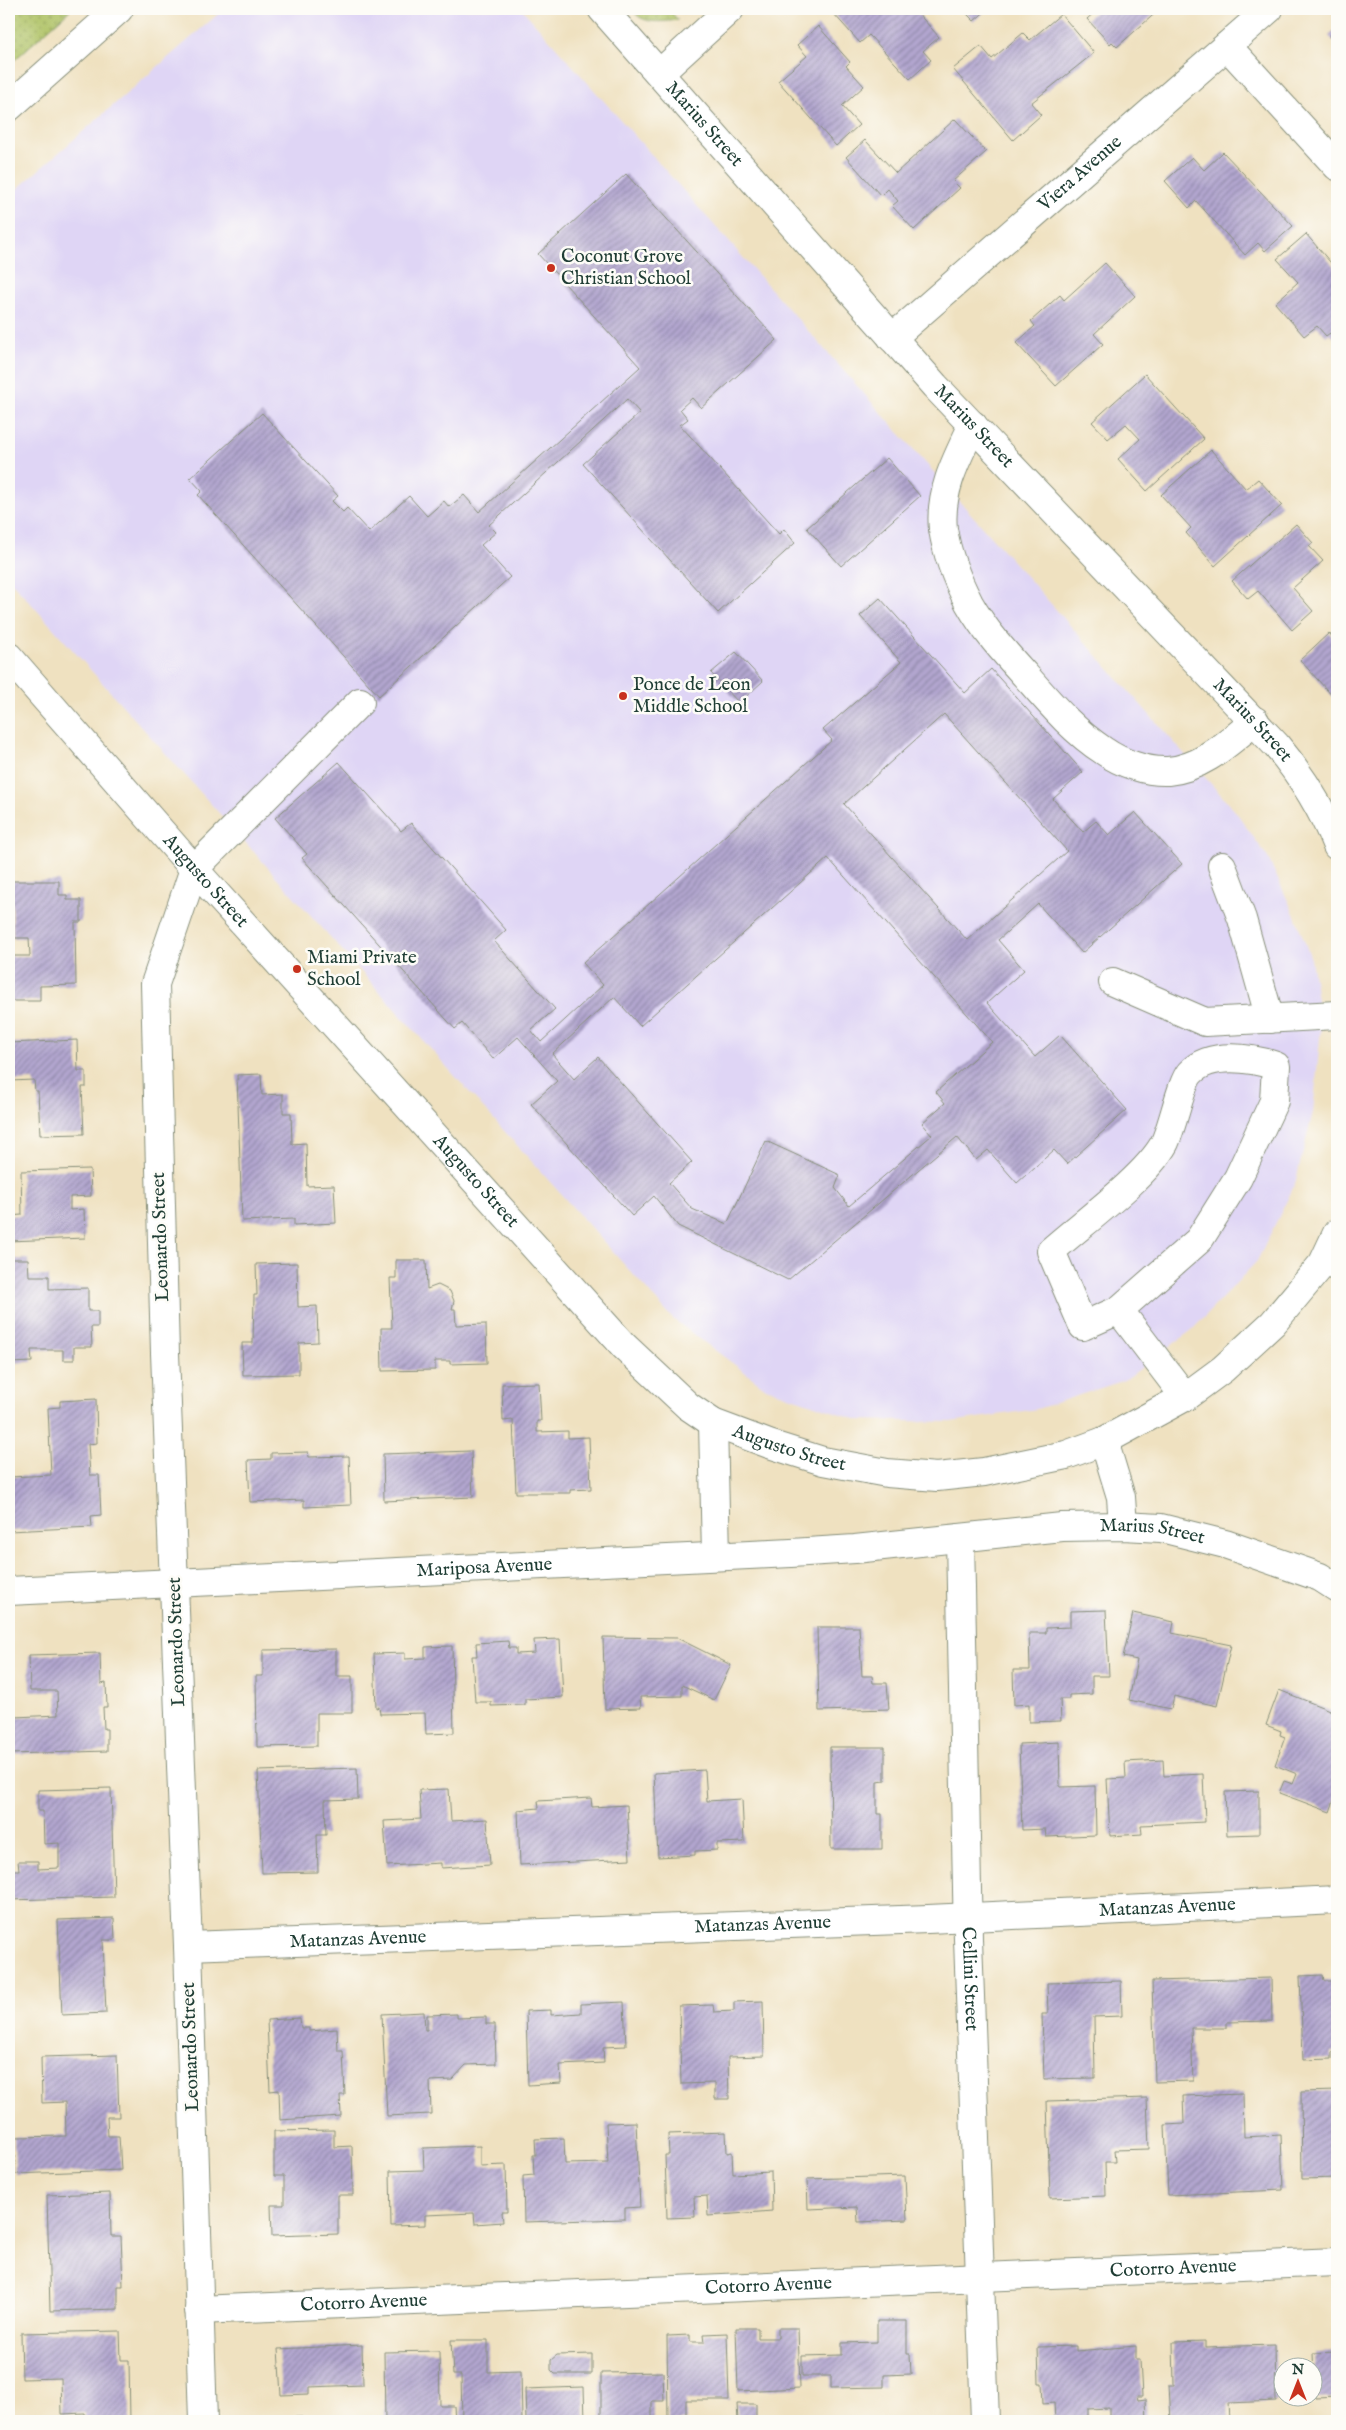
<svg xmlns="http://www.w3.org/2000/svg" width="1346" height="2430" viewBox="0 0 1346 2430" font-family="'IM FELL English',serif">
<defs>
<pattern id="grass-dots" width="8" height="8" patternUnits="userSpaceOnUse" patternTransform="scale(1.25)"><rect width="8" height="8" fill="#afc265"/><path d="M2 2h.1M6 6h.1" fill="none" stroke="#8e9f54" stroke-width="1.8" stroke-linecap="round"/></pattern>
<pattern id="building-hatch" width="6" height="6" patternUnits="userSpaceOnUse" patternTransform="scale(1.25)"><rect width="6" height="6" fill="#b2a6cf"/><path d="M-1 1l2-2M0 6l6-6M5 7l2-2" fill="none" stroke="#9088a9"/></pattern>
</defs>
<rect width="100%" height="100%" fill="#fdfcf7"/>
<filter id="ink" filterUnits="userSpaceOnUse"><feTurbulence type="fractalNoise" baseFrequency=".02" numOctaves="2"/><feDisplacementMap in="SourceGraphic" scale="10" xChannelSelector="R" yChannelSelector="G"/><feConvolveMatrix kernelMatrix="1 2 1 2 8 2 1 2 1" color-interpolation-filters="sRGB"/></filter>
<filter id="wash" filterUnits="userSpaceOnUse"><feTurbulence type="fractalNoise" baseFrequency=".0096" numOctaves="4" result="noise"/><feDisplacementMap in="SourceGraphic" scale="20" xChannelSelector="R" yChannelSelector="G"/><feGaussianBlur stdDeviation="1.12" result="paint"/><feColorMatrix in="noise" values="0 0 0 0 0 0 0 0 0 0 0 0 0 0 0 0 0 1.4 0 .05"/><feComposite in="paint" operator="in"/></filter>
<g filter="url(#wash)">
<rect width="100%" height="100%" fill="#efe1c0"/>
<polygon fill="#dfd5f5" points="224,9 522,9 1236,812 1268,858 1295,916 1311,959 1321,1027 1313,1112 1295,1184 1257,1261 1192,1330 1125,1380 1037,1409 950,1422 858,1420 766,1388 673,1319 9,579 9,196"/>
<g fill="url(#grass-dots)" stroke="#67804c">
<polygon points="9,9 71,9 9,65"/>
<path d="M632 9H668L678 20C662 22 641 25 632 9Z"/>
</g>
<g id="blocks">
<g fill="url(#building-hatch)" fill-rule="evenodd">
<polygon points="838,9 917,9 915,10 939,37 923,51 931,60 910,79 869,35 860,43 833,13"/>
<polygon points="962,9 988,9 974,21"/>
<polygon points="1098,9 1160,9 1117,47 1112,42 1110,44 1087,19"/>
<polygon points="1061,14 1094,53 1031,103 1041,115 1013,140 953,69 981,46 992,59 1023,33 1030,40"/>
<polygon points="818,26 850,62 846,66 864,86 842,106 859,125 836,146 778,81 807,56 797,45"/>
<polygon points="1337,29 1337,45 1329,36"/>
<polygon points="955,119 986,152 953,181 960,188 914,230 892,206 898,201 888,189 881,196 846,157 865,140 896,173"/>
<polygon points="1223,152 1293,226 1265,251 1258,243 1245,255 1196,201 1189,208 1165,181 1192,157 1204,170"/>
<polygon points="626,174 777,340 701,408 692,398 680,409 688,419 680,425 779,534 784,529 795,543 718,613 583,464 640,413 627,399 489,525 496,532 481,545 510,577 379,696 198,495 202,491 190,478 262,413 338,496 332,501 343,512 347,508 369,532 409,496 427,516 444,501 449,507 464,495 479,512 640,367 538,254"/>
<polygon points="1306,234 1337,270 1337,341 1330,333 1326,336 1317,326 1304,336 1275,303 1298,282 1277,259"/>
<polygon points="1105,263 1135,296 1094,334 1103,344 1056,386 1016,343 1035,326 1031,321 1060,295 1064,300"/>
<polygon points="1145,374 1204,439 1147,491 1118,459 1140,439 1126,424 1108,439 1092,422"/>
<polygon points="1211,450 1246,489 1258,479 1282,505 1215,566 1186,533 1191,528 1161,495"/>
<polygon points="887,458 920,496 841,566 807,528"/>
<polygon points="1296,524 1313,543 1309,546 1323,561 1293,588 1313,611 1292,630 1258,591 1248,599 1232,581"/>
<path d="M880 598 965 693 991 669 1083 772 1053 799 1083 832 1096 821 1109 835 1135 812 1182 864 1082 953 1038 904 998 940 1024 970 987 1003 1035 1057 1060 1035 1127 1110 1067 1164 1054 1150 1017 1183 988 1150 976 1160 957 1137 788 1280 678 1226 654 1196 632 1216 531 1104 557 1081 518 1037 493 1059 462 1023 455 1029 302 858 307 854 275 818 339 762 401 831 411 823 506 930 494 941 555 1009 531 1030 541 1042 603 985 583 963 832 740 823 730 901 662 860 616ZM944 714 1067 851 967 940 844 804ZM828 858 992 1042 936 1092 945 1103 922 1123 932 1135 849 1206 835 1188 840 1175 766 1141 727 1224 692 1209 669 1183 692 1162 598 1057 574 1079 552 1054 614 997 640 1026Z"/>
<polygon points="1329,633 1337,642 1337,697 1335,699 1300,660"/>
<polygon points="736,652 763,681 739,703 711,673"/>
<polygon points="12,881 59,881 59,895 67,895 67,900 81,900 81,922 75,922 76,985 40,986 40,1001 9,1001 9,956 30,956 29,938 13,938"/>
<polygon points="77,1040 78,1071 86,1071 86,1087 82,1087 84,1134 40,1135 38,1091 35,1091 34,1080 9,1081 9,1043"/>
<polygon points="261,1074 262,1095 283,1094 283,1113 291,1113 292,1144 306,1143 307,1186 334,1185 336,1223 294,1225 294,1219 242,1221 237,1075"/>
<polygon points="90,1169 91,1196 70,1197 70,1210 84,1209 85,1238 9,1241 9,1216 22,1215 21,1171"/>
<polygon points="9,1259 28,1259 29,1276 49,1276 49,1289 88,1288 88,1311 98,1311 98,1327 91,1327 92,1347 74,1347 74,1360 63,1360 63,1350 31,1350 32,1362 9,1363"/>
<polygon points="396,1260 426,1260 427,1289 438,1285 450,1291 454,1301 452,1309 455,1309 456,1325 486,1324 487,1363 450,1364 450,1361 435,1361 435,1370 382,1371 381,1328 392,1328 390,1278 396,1278"/>
<polygon points="297,1263 298,1307 317,1306 318,1342 299,1343 299,1374 243,1375 242,1343 253,1343 254,1295 257,1295 256,1264"/>
<polygon points="539,1383 541,1421 537,1421 537,1432 568,1431 568,1438 589,1437 591,1489 570,1490 570,1493 516,1493 513,1420 503,1421 502,1384"/>
<polygon points="96,1399 97,1443 88,1444 90,1475 99,1475 101,1515 91,1516 92,1527 9,1531 9,1477 51,1475 48,1408 60,1407 60,1401"/>
<polygon points="471,1451 473,1497 384,1501 383,1454"/>
<polygon points="308,1452 309,1457 349,1456 351,1505 304,1507 304,1500 250,1502 248,1460 271,1459 271,1453"/>
<polygon points="1106,1610 1109,1676 1092,1676 1092,1694 1069,1695 1069,1699 1060,1699 1061,1721 1029,1722 1029,1704 1014,1705 1013,1670 1030,1670 1029,1633 1046,1633 1046,1628 1070,1627 1070,1611"/>
<polygon points="1133,1613 1174,1622 1172,1633 1231,1645 1217,1706 1174,1696 1171,1709 1129,1700 1137,1660 1123,1657"/>
<polygon points="817,1627 859,1627 862,1676 872,1676 873,1683 887,1683 889,1709 819,1711"/>
<polygon points="603,1637 677,1638 731,1665 714,1700 682,1685 682,1696 640,1697 641,1708 605,1709"/>
<polygon points="560,1639 563,1697 525,1699 525,1705 491,1706 491,1702 475,1702 472,1656 477,1656 476,1643 508,1641 509,1648 516,1648 516,1654 535,1653 534,1640"/>
<polygon points="452,1646 454,1733 426,1734 425,1713 380,1714 379,1707 376,1708 374,1654 405,1653 405,1659 425,1658 425,1647"/>
<polygon points="336,1649 336,1676 352,1676 352,1713 317,1713 317,1746 257,1747 256,1676 263,1676 263,1650"/>
<polygon points="100,1653 101,1684 106,1683 107,1707 103,1707 104,1729 107,1729 107,1751 10,1754 9,1731 15,1731 15,1717 58,1715 57,1691 30,1691 29,1655"/>
<polygon points="1279,1690 1337,1713 1337,1792 1330,1812 1279,1793 1284,1781 1293,1784 1297,1774 1275,1765 1285,1737 1280,1735 1281,1731 1266,1725"/>
<polygon points="1059,1742 1060,1787 1095,1786 1096,1835 1046,1837 1045,1829 1022,1830 1019,1744"/>
<polygon points="830,1747 885,1747 885,1781 877,1782 877,1814 882,1814 882,1849 831,1849"/>
<polygon points="1163,1760 1164,1776 1203,1774 1205,1822 1141,1825 1142,1834 1110,1836 1107,1779 1126,1778 1125,1762"/>
<polygon points="357,1768 358,1799 325,1800 326,1835 317,1835 318,1872 262,1873 258,1771"/>
<polygon points="705,1770 707,1801 742,1799 744,1842 717,1843 717,1850 695,1851 695,1855 658,1857 654,1773"/>
<polygon points="111,1788 114,1897 9,1900 9,1870 19,1870 18,1861 38,1861 38,1869 59,1868 59,1843 44,1844 43,1811 38,1811 38,1790"/>
<polygon points="449,1789 451,1821 487,1819 490,1865 441,1868 441,1863 387,1866 384,1821 421,1819 419,1790"/>
<polygon points="1259,1791 1259,1834 1227,1835 1225,1792"/>
<polygon points="591,1798 592,1807 627,1805 630,1859 520,1865 518,1810 539,1808 538,1801"/>
<polygon points="114,1918 115,1940 103,1940 106,2013 62,2015 58,1920"/>
<polygon points="1323,1975 1324,1981 1337,1981 1337,2052 1332,2052 1332,2059 1303,2060 1300,1976"/>
<polygon points="1271,1978 1272,2021 1227,2022 1227,2028 1191,2028 1193,2081 1155,2082 1152,1981"/>
<polygon points="1121,1981 1122,2016 1094,2017 1095,2078 1044,2079 1042,2014 1048,2014 1047,1983"/>
<polygon points="763,2001 764,2056 728,2057 729,2099 715,2099 715,2083 681,2084 679,2006 713,2005 714,2012 734,2011 734,2002"/>
<polygon points="624,2002 626,2046 603,2047 604,2063 560,2065 561,2083 528,2085 526,2011 551,2010 551,2015 581,2013 581,2004"/>
<polygon points="424,2012 425,2030 427,2030 427,2015 457,2014 457,2018 486,2017 486,2024 495,2024 496,2064 466,2065 452,2080 430,2081 431,2114 387,2116 382,2014"/>
<polygon points="300,2018 301,2028 309,2028 309,2031 337,2029 338,2051 343,2051 345,2095 340,2095 341,2116 280,2120 279,2090 270,2091 267,2020"/>
<polygon points="117,2055 119,2117 107,2117 108,2136 119,2136 121,2170 15,2174 14,2137 66,2136 65,2102 42,2103 41,2057"/>
<polygon points="1337,2091 1337,2178 1302,2179 1301,2092"/>
<polygon points="1243,2094 1244,2137 1281,2135 1283,2190 1168,2195 1165,2125 1184,2124 1183,2096"/>
<polygon points="1147,2098 1149,2149 1114,2150 1115,2162 1105,2162 1106,2196 1050,2198 1047,2101"/>
<polygon points="636,2122 640,2207 625,2208 625,2219 524,2222 523,2176 534,2175 533,2155 536,2155 535,2139 564,2138 565,2164 608,2163 606,2123"/>
<polygon points="334,2130 334,2147 352,2146 353,2195 338,2195 338,2234 272,2236 271,2205 284,2205 284,2176 274,2176 274,2131"/>
<polygon points="726,2132 727,2153 732,2152 733,2174 771,2172 772,2211 708,2216 707,2196 694,2197 695,2217 667,2218 665,2155 669,2155 668,2134"/>
<polygon points="480,2146 480,2166 506,2165 507,2212 502,2212 503,2222 475,2224 474,2213 425,2215 425,2225 391,2226 390,2171 424,2170 423,2148"/>
<polygon points="905,2176 907,2220 858,2222 857,2207 808,2209 807,2179"/>
<polygon points="110,2193 111,2236 121,2236 123,2286 118,2286 118,2309 50,2311 47,2195"/>
<polygon points="877,2321 907,2321 907,2354 910,2354 911,2374 884,2375 884,2387 831,2388 831,2376 802,2376 802,2356 842,2355 842,2343 877,2342"/>
<polygon points="736,2328 758,2328 758,2338 778,2338 778,2328 798,2328 800,2388 738,2391"/>
<polygon points="120,2331 121,2360 129,2360 130,2421 85,2421 85,2413 62,2414 61,2378 22,2379 21,2333"/>
<polygon points="727,2333 729,2400 686,2400 686,2421 668,2421 667,2336 690,2335 690,2342 705,2342 704,2334"/>
<polygon points="451,2340 488,2340 488,2372 521,2371 522,2421 462,2421 461,2375 453,2375"/>
<polygon points="1205,2341 1205,2347 1275,2345 1276,2401 1228,2403 1229,2421 1171,2421 1169,2385 1174,2385 1173,2342"/>
<polygon points="362,2345 363,2385 309,2387 309,2394 281,2395 278,2349"/>
<polygon points="1076,2346 1076,2351 1136,2346 1136,2360 1140,2360 1142,2396 1137,2396 1138,2400 1146,2399 1147,2421 1109,2421 1109,2408 1088,2409 1088,2421 1055,2421 1054,2403 1043,2404 1042,2383 1039,2383 1038,2347"/>
<polygon points="439,2351 440,2406 454,2406 455,2421 385,2421 384,2352"/>
<polygon points="1337,2352 1337,2397 1316,2398 1314,2353"/>
<polygon points="592,2354 592,2374 555,2374 551,2370 551,2360 557,2355"/>
<polygon points="663,2372 664,2401 652,2401 652,2421 601,2421 601,2373"/>
<polygon points="584,2387 585,2421 526,2421 525,2389"/>
<polygon points="737,2404 756,2404 756,2421 738,2421"/>
<polygon points="302,2417 302,2421 249,2421 249,2419"/>
</g>
</g>
</g>
<g filter="url(#ink)">
<use href="#blocks" fill-opacity="0" stroke="#878f7a" stroke-width="1"/>
<g fill="none" stroke-linecap="round" stroke-linejoin="round">
<g stroke="#878f7a" stroke-width="30">
<g id="minor">
<path id="s1" d="M602 9 935 386 1276 745C1302 776 1322 808 1337 846"/>
<polyline points="1227,46 1337,166"/>
<polyline points="660,73 730,9"/>
<polyline points="9,107 119,9"/>
<path id="s2" d="M892 338 1269 9"/>
<path d="M973 425C957 458 939 491 943 529 947 555 957 580 969 603 984 630 1005 653 1025 675 1049 702 1073 731 1104 751 1121 763 1147 772 1168 771 1203 768 1229 742 1255 721"/>
<path id="s3" d="M9 657 194 869 624 1346 688 1406 713 1423 769 1444 823 1461 887 1473 937 1477 984 1472 1066 1455 1104 1441 1185 1397 1223 1369 1273 1323 1323 1263 1337 1233"/>
<polyline points="1222,866 1242,919 1270,1019"/>
<polyline points="1113,982 1205,1022 1337,1015"/>
<path d="M1119 1310 1199 1240 1238 1178 1274 1101 1276 1066C1252 1058 1210 1051 1190 1073 1181 1083 1172 1129 1164 1144 1145 1178 1081 1224 1051 1251L1083 1326 1119 1310 1185 1397"/>
<polyline points="713,1423 716,1556"/>
<polyline points="1104,1441 1121,1497 1123,1526"/>
<path id="s4" d="M960 1538 968 1939 985 2421"/>
<path id="s5" d="M9 1591 791 1553 855 1549 1062 1527 1123 1526 1161 1528 1225 1544 1320 1577 1337 1588"/>
<path id="s6" d="M188 1946 928 1919 1337 1900"/>
<path id="s7" d="M199 2310 1337 2262"/>
<polyline points="203,2421 188,1946 165,1353 155,984 194,869 360,702"/>
</g>
</g>
<use href="#minor" stroke="#fff" stroke-width="28"/>
</g>
</g>
<g fill="#c8321e" stroke="#fdfcf7" stroke-width="2">
<circle cx="551" cy="268" r="5"/>
<circle cx="623" cy="696" r="5"/>
<circle cx="297" cy="969" r="5"/>
</g>
<g text-anchor="middle" dominant-baseline="central" stroke-width="5" stroke-linejoin="round" paint-order="stroke">
<g font-size="19" fill="#1f3d34" stroke="#fdfcf7">
<text stroke="none"><textPath href="#s1" startOffset="154">Marius Street</textPath></text>
<text stroke="none"><textPath href="#s2" startOffset="250">Viera Avenue</textPath></text>
<text stroke="none"><textPath href="#s1" startOffset="559">Marius Street</textPath></text>
<text stroke="none"><textPath href="#s1" startOffset="964">Marius Street</textPath></text>
<text stroke="none"><textPath href="#s3" startOffset="298">Augusto Street</textPath></text>
<text stroke="none"><textPath href="#s3" startOffset="702">Augusto Street</textPath></text>
<text transform="translate(161 1237) rotate(-92)">Leonardo Street</text>
<text stroke="none"><textPath href="#s3" startOffset="1122">Augusto Street</textPath></text>
<text stroke="none"><textPath href="#s5" startOffset="1146">Marius Street</textPath></text>
<text stroke="none"><textPath href="#s5" startOffset="476">Mariposa Avenue</textPath></text>
<text transform="translate(177 1642) rotate(-92)">Leonardo Street</text>
<text stroke="none"><textPath href="#s6" startOffset="980">Matanzas Avenue</textPath></text>
<text stroke="none"><textPath href="#s6" startOffset="575">Matanzas Avenue</textPath></text>
<text stroke="none"><textPath href="#s6" startOffset="170">Matanzas Avenue</textPath></text>
<text stroke="none"><textPath href="#s4" startOffset="441">Cellini Street</textPath></text>
<text transform="translate(191 2047) rotate(-92)">Leonardo Street</text>
<text stroke="none"><textPath href="#s7" startOffset="975">Cotorro Avenue</textPath></text>
<text stroke="none"><textPath href="#s7" startOffset="570">Cotorro Avenue</textPath></text>
<text stroke="none"><textPath href="#s7" startOffset="165">Cotorro Avenue</textPath></text>
</g>
<g font-size="19" fill="#1f3d34" stroke="#fdfcf7" text-anchor="start">
<text x="561" y="257">Coconut Grove<tspan x="561" dy="22">Christian School</tspan></text>
<text x="633" y="685">Ponce de Leon<tspan x="633" dy="22">Middle School</tspan></text>
<text x="307" y="958">Miami Private<tspan x="307" dy="22">School</tspan></text>
</g>
</g>
<rect width="1346" height="2430" fill="none" stroke="#fdfcf7" stroke-width="30"/>
<g transform="translate(1298 2382)"><circle r="24" fill="#fdfcf7" stroke="#a4b0a9"/>
<path d="M0-4L9 19L0 12L-9 19Z" fill="#c8321e"/>
<text y="-8" font-size="14" font-weight="bold" text-anchor="middle" fill="#1f3d34">N</text>
</g>
</svg>
